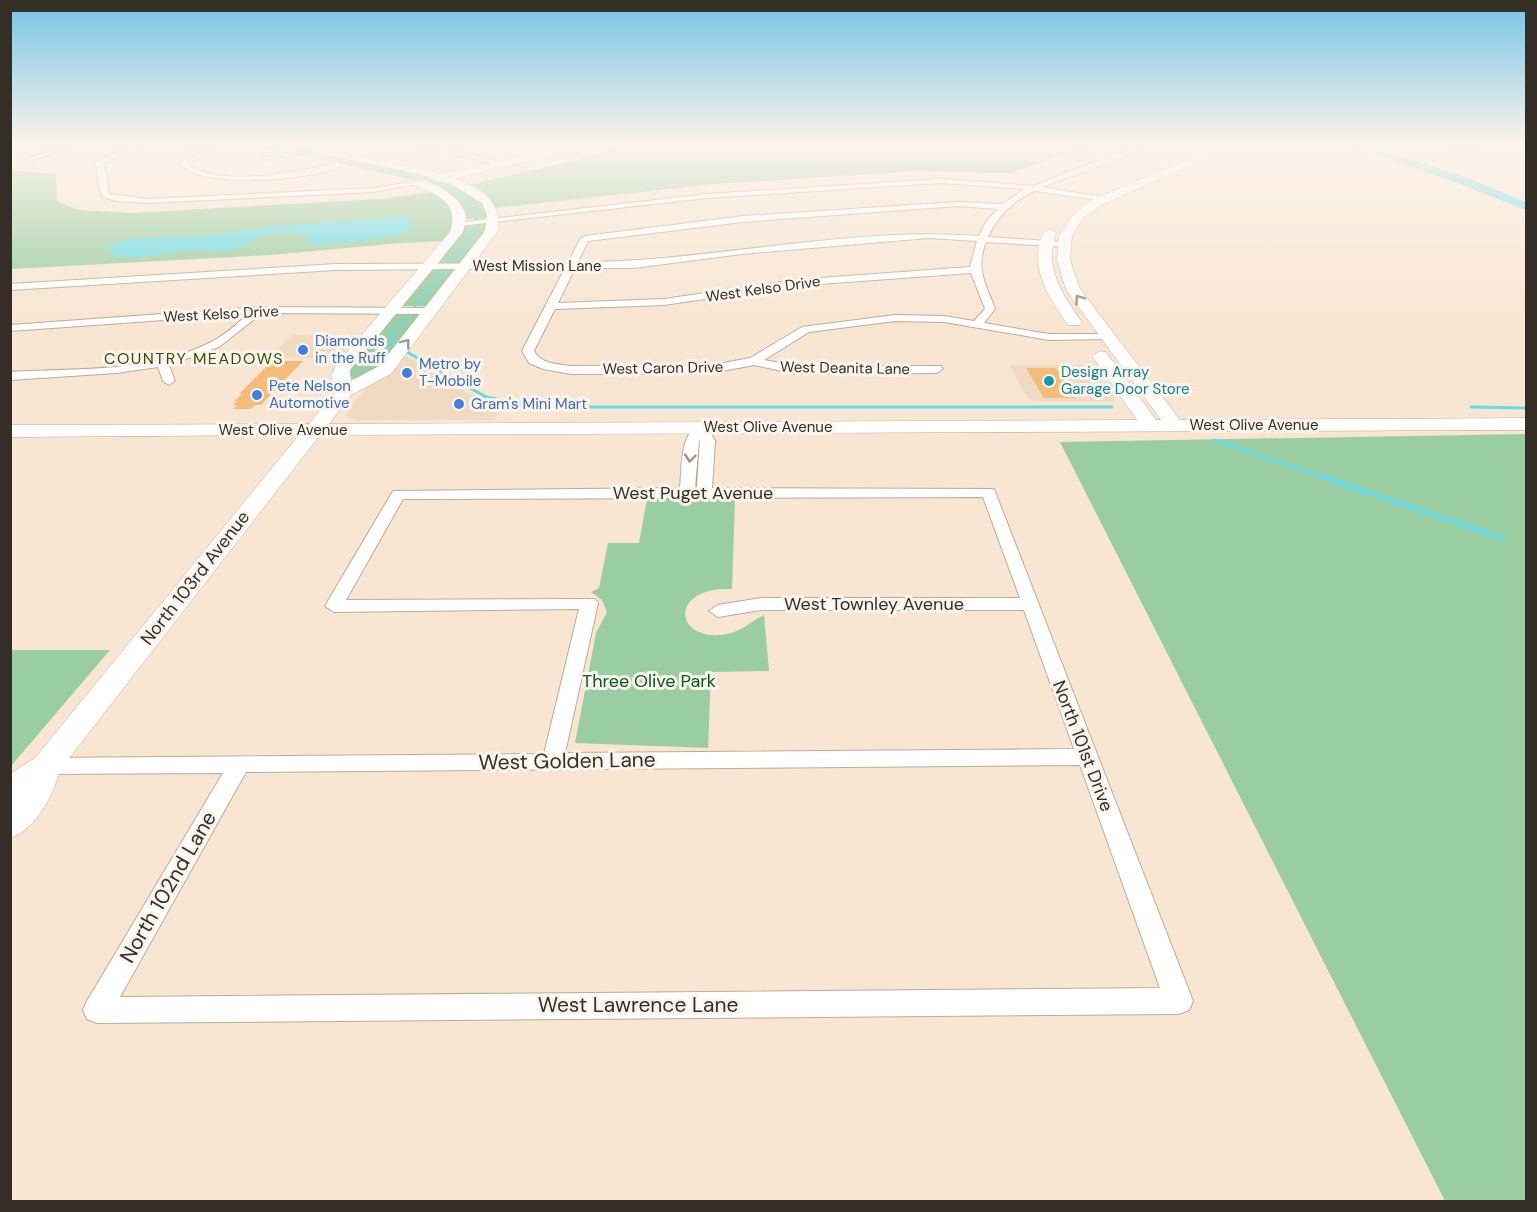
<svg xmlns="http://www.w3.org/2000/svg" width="1537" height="1212" viewBox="0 0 1537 1212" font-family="'DM Sans',sans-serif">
<rect width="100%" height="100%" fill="#f8e6d3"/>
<g fill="#f0dac2">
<polygon points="292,335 365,336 345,358 269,358"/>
<polygon points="403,354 471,395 499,406 495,420 357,420 347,417 347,412 368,386"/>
<polygon points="1010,365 1090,365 1116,401 1034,401 1026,397"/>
</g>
<g fill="#9acda2">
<polygon points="237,145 295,148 430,177 414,180 304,156"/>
<polygon points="732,145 1093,145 1010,173 916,171 714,184 495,208 487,197 468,185 576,160 606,150"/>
<polygon points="10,170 56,174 57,201 78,210 130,213 381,199 433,192 444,198 456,216 446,241 401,243 270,255 11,269"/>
<polygon points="446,181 482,200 490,218 465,219 430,183"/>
<polygon points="474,224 490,224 463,263 439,263 464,226"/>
<polygon points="456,269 430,306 402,306 432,270"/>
<path d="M395 315H422C406 336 381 384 350 378L349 367Z"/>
<polygon points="1526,434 1526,1201 1445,1201 1060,442"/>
<path d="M647 499H735L732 589C667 586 674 644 727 634 743 631 751 621 764 615L769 671 711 672 708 748 575 743 596 633 607 612 602 600 591 592 599 588 608 543H639Z"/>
<polygon points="11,650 110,650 11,766 10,650"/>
</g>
<path fill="#66dbe6" d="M405 217 413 220 410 224 414 229C404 237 330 245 313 244 307 242 308 238 303 236 295 231 280 233 271 234 255 235 247 245 232 249 217 252 202 249 186 250 169 252 117 266 106 249L122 241 143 238 217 235 268 227Z"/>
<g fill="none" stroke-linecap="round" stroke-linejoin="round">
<path stroke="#66dbe6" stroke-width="2" d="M258 145C304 152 440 169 470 203 479 214 477 225 471 237L391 337"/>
<g stroke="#66dbe6" stroke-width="3">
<polyline points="391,336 390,342 396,348"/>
<polyline points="407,352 486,397 538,407 1112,407"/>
<polyline points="1471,407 1526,408"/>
<polyline points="1214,440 1326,478"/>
</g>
<polyline stroke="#66dbe6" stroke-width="4.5" points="1322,477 1502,538"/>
<polygon fill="#66dbe6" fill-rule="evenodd" points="1344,145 1362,145 1460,175 1526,202 1526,210 1452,181"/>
</g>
<g fill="#f5bc79">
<polygon points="279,361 303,361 261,405 255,405 251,409 233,409 237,405 233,405 237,401 234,401 242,394 239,394 269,364 276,364"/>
<polygon points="1026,368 1056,368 1075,398 1044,398"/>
</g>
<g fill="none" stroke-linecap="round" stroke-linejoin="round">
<g stroke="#bcab99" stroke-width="2">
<g id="street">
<polygon points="66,145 77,145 30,161 24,160"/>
<polygon points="138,145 150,145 104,163 109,194 148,199 372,188 419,181 423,183 372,192 148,203 116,201 103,197 98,184 96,162 109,155"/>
<path d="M211 145H222L187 157 188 164C221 189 299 171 338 163L342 165C314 181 204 189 180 165L182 155Z"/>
<polygon points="411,145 426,145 511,164 507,166"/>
<path d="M1137 145H1146L1125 157 1042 187 1103 197 1106 201 1035 191C1014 200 998 216 988 237L1063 242 1068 245 1066 247 986 242C975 269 986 284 995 309L984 323 1049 334H1106L1110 335V339L1049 340 944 322 895 321 809 332 764 360 796 366H941L943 369 937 373 796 374 754 365 712 373 571 374 543 369 529 363 522 351 565 268 336 270 10 290V284L336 264 568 263 580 239 585 236 743 216 958 202 1002 204 1025 189 941 183 707 198 460 226 456 223 707 194 941 179 1033 186ZM958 206 998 209 986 222 979 236C845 226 712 262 578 262L588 241 743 222ZM929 238 977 241 970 267 793 280 664 299 558 303 575 268H634L742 254ZM971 273 985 309 974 321 944 316 895 315 802 327 750 358 712 365 571 366C557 364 541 364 534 351L555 309 664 305 793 286Z"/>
<polygon points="1446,145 1463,145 1480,150 1477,152"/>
<polygon points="284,152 286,155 267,160 263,158"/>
<path d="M259 307 431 308 436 311 431 314 262 313 219 347 169 365 175 381 169 385 163 381 158 367 116 373 10 380V372C76 368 151 373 211 342 225 335 237 324 248 314L10 331V325Z"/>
<path d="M702 424 707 425 715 441 712 488 994 489 1193 1001 1189 1010 1179 1014 97 1023 87 1019 83 1010 87 1001 223 773 46 774 38 772 35 766 38 760 46 758 544 754 579 609 334 612 325 606 393 491 680 488C682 470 679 430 702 424ZM700 439 697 488H695L699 441ZM983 497 1020 598H761L718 605 709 611 718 617 761 610H1024L1074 749 565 753 598 603 595 599 346 600 403 499ZM1080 765 1160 988 120 997 246 772Z"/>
</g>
</g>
<g stroke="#bcab99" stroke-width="1">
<g id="secondary">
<polygon points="225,145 248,145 308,158 303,161"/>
<path d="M282 145H305L444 174 563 145H577L551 156 455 178C479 187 505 203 497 232L391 374 351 395 329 424 1137 420 1092 356 1100 351 1106 352 1156 420H1161L1066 290 1057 260 1059 236 1073 215 1092 200 1191 158 1207 145H1217L1199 162 1101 205 1082 219 1072 236 1070 260 1080 289 1180 420 1526 418V430L320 435 60 770C53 795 37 829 10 838V774L35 758 299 435 10 437V425L309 424 336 391 331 376 336 365 450 232C460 203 438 195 414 185V181C431 178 460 196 465 213 467 220 464 226 463 232L350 370 351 381 379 366 485 231 487 215 482 203 451 184 418 174Z"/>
<path d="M1050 229 1056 233C1044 268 1062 294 1082 322L1080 325H1068C1051 300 1030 271 1041 239 1044 233 1044 231 1050 229Z"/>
</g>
</g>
<use href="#street" fill="#fff" fill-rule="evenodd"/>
<use href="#secondary" fill="#fff" fill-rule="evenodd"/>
</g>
<defs><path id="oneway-chevron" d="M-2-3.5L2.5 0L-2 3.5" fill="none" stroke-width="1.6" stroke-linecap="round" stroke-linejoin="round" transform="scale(1.5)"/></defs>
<g stroke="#9a9693">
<use href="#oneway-chevron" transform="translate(1079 299) rotate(-125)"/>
<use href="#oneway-chevron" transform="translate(406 343) rotate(-52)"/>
<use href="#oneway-chevron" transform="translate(690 458) rotate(96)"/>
</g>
<linearGradient id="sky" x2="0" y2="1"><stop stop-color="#74c4e7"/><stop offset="0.46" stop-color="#fcf4eb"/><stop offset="1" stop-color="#fcf4eb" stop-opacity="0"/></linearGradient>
<rect width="1537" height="315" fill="url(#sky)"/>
<g fill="#3f7fe0" stroke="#fcf5ee" stroke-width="2">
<circle cx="303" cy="350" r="6"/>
<circle cx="407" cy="373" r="6"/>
<circle cx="257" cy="395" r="6"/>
<circle cx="459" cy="404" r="6"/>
</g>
<circle fill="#0f9aa8" stroke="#fcf5ee" stroke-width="2" cx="1049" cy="381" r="6"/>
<g text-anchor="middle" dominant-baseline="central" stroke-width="6" stroke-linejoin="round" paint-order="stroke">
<g font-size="15" fill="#352e27" stroke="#fcf5ee">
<text x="537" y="266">West Mission Lane</text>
<text transform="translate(763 289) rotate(-8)">West Kelso Drive</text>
<text transform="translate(221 314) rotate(-3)">West Kelso Drive</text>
<text transform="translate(663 368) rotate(-1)">West Caron Drive</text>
<text transform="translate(845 368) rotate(1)">West Deanita Lane</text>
<text x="1254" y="425">West Olive Avenue</text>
<text x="768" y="427">West Olive Avenue</text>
<text x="283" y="430">West Olive Avenue</text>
</g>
<g font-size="15" fill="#366cbe" stroke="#fcf5ee" text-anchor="start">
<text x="315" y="341">Diamonds<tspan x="315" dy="17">in the Ruff</tspan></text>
<text x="419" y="364">Metro by<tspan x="419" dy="17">T-Mobile</tspan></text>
<text x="269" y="386">Pete Nelson<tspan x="269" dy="17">Automotive</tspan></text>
<text x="471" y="404">Gram's Mini Mart</text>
</g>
<g font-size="15" fill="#0d838f" stroke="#fcf5ee" text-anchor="start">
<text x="1061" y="372">Design Array<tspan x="1061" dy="17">Garage Door Store</tspan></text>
</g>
<g font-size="16" letter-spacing="1.5" fill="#334f06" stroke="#fcf5ee">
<text x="194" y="358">COUNTRY MEADOWS</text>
</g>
<g font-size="18" fill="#352e27" stroke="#fcf5ee">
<text x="693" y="493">West Puget Avenue</text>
<text transform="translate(195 578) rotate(-52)">North 103rd Avenue</text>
<text x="874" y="604">West Townley Avenue</text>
<text transform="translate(1083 746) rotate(69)">North 101st Drive</text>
</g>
<g font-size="18" fill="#055622" stroke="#fcf5ee">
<text x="649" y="681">Three Olive Park</text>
</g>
<g font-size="21" fill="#352e27" stroke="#fcf5ee">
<text transform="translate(567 761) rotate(-1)">West Golden Lane</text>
<text transform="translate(168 887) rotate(-60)">North 102nd Lane</text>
<text x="638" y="1005">West Lawrence Lane</text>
</g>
</g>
<rect width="1537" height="1212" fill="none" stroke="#352e27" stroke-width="24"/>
</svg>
